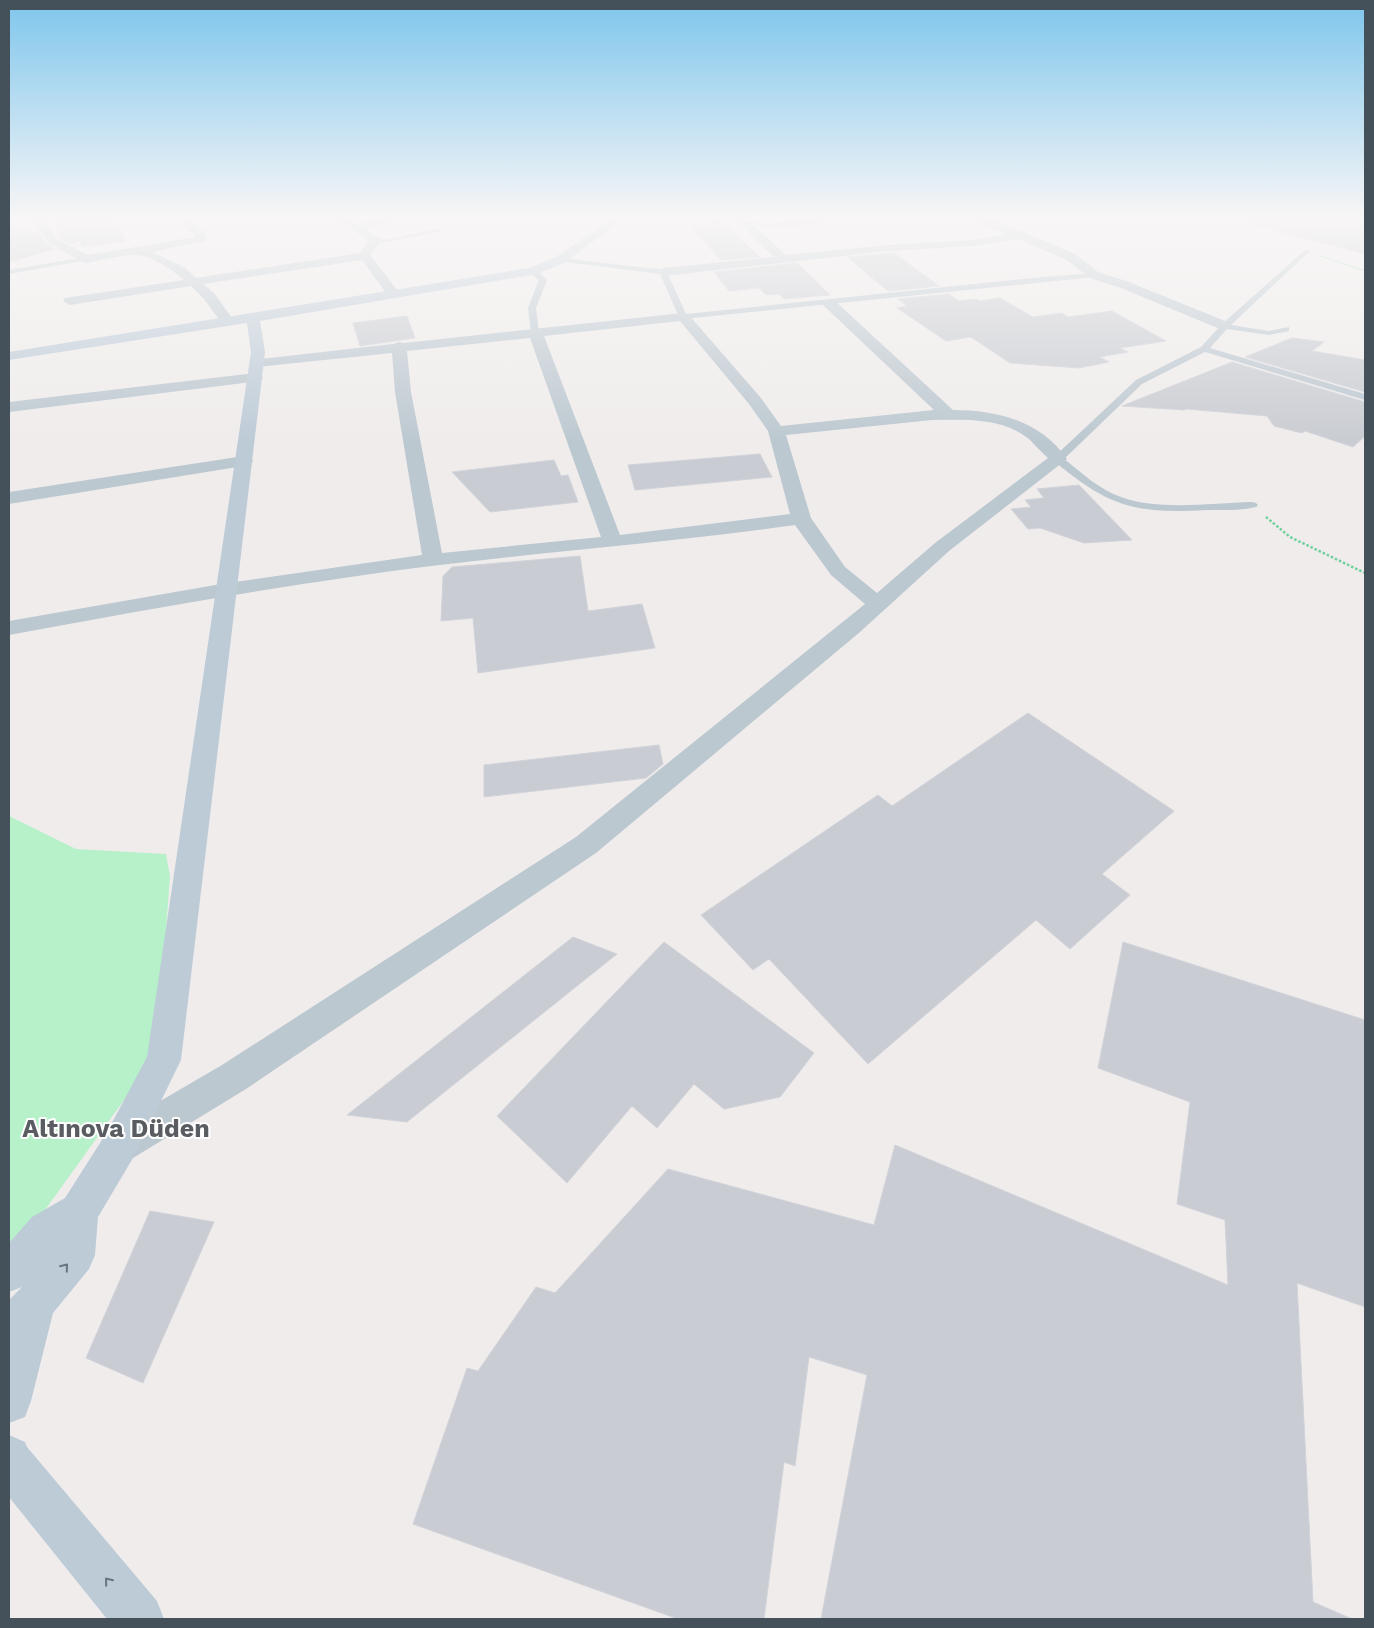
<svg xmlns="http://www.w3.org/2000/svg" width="1374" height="1628" viewBox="0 0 1374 1628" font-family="'Work Sans',sans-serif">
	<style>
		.green { fill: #b6f1ca }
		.building { fill: #c9ccd2; stroke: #d0d3d9 }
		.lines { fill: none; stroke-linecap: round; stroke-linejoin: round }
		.path-far1 { stroke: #6cd19a; stroke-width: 1; stroke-dasharray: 2 1; stroke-linecap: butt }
		.path { stroke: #6cd19a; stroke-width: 2.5; stroke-dasharray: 2.5 2; stroke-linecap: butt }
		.lane { fill: #bcc8d0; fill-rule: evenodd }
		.street { fill: #bcc8d0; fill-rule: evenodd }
		.secondary { fill: #bdcbd7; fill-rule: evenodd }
		.oneway { stroke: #687680 }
		.labels { text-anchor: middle; stroke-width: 4; stroke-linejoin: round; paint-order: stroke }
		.near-district-label { font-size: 25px; font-weight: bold; fill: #595d62; stroke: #fff }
	</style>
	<rect width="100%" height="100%" fill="#f0ecec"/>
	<path class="green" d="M9 816 76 849 166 854 170 876 157 1054 30 1231 9 1246Z"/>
	<path class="building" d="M68 215H114L125 241 82 247 80 241 70 244 60 239 54 217Z
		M1243 215H1365V254L1242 222Z
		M722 221 760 257 721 260 688 224Z
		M9 226 41 235 47 244 55 249 9 262Z
		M894 253 939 286 888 291 847 257Z
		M797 263 830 295 784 299 779 294 766 295 759 288 729 291 714 272Z
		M949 294 959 301 976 299 980 301 1000 298 1033 317 1062 313 1068 317 1112 311 1166 341 1120 348 1128 352 1100 357 1109 362 1079 368 1010 363 971 337 946 341 897 308 907 306 898 299Z
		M407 316 415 338 360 346 353 323Z
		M1292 338 1324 342 1312 351 1365 360V392L1245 357Z
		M1232 362 1365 402V436L1353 447 1305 431 1302 433 1274 426 1267 416 1187 409 1184 410 1122 406Z
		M760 454 772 477 635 490 628 465Z
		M554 460 561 476 568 475 578 502 490 512 452 472Z
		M1079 485 1132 540 1084 543 1040 528 1028 529 1011 509 1031 507 1025 500 1044 498 1037 489Z
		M580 556 588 611 642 604 655 648 478 673 473 618 441 621 443 576 452 567Z
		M1028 713 1174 811 1102 874 1130 895 1070 949 1036 920 868 1064 769 959 753 970 701 915 878 795 892 806Z
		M659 745 663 764 646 778 484 797V765Z
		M573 937 617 954 407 1122 347 1115Z
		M664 942 814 1053 780 1097 724 1109 694 1084 657 1128 632 1106 567 1183 497 1116Z
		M1123 942 1365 1020V1307L1297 1283 1313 1602 1352 1619H821L867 1375 809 1357 795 1466 784 1462 764 1619H678L413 1524 467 1368 478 1371 536 1287 555 1293 668 1169 874 1225 895 1145 1228 1285 1225 1220 1177 1204 1190 1102 1098 1068Z
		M150 1211 214 1222 143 1383 86 1358Z"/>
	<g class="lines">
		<path class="path-far1" d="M1050 215 1053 220 1105 228
			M1321 256 1365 271"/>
		<path class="path" d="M1266 517 1290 537 1365 573"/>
		<path class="lane" d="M325 215H333L357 224C347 229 335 221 325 217Z
			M726 215H735L748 222 773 223 849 215C833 225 766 230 746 225 739 224 731 218 726 215Z
			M440 228 442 229V231L376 244 373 242Z
			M1305 250 1310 251 1231 325 1269 331 1289 327V331L1269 335 1227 329 1210 348 1365 394V400L1205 352 1142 384 1064 459C1082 473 1100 490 1121 497 1159 511 1212 503 1252 502L1256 503 1258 505 1256 507C1240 511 1222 510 1206 510 1135 514 1109 507 1054 461L1053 459 1054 457 1136 380 1201 347 1222 324Z
			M86 257 90 259 88 260 9 274V270Z
			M560 258 666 270 686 314 1043 277 1094 273 1098 275 1094 277 683 319 679 317 660 274 558 261V259Z
			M530 269H536L547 280 536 308 539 332 535 334 531 332 528 308 539 280 530 273Z"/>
		<path class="street" d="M29 215H39L57 239 88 255 195 237 175 215H186L204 233 207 239 205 241 152 252 185 268 196 278 360 253 369 241 352 229 350 227 352 225 376 220 386 215H399L383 225 366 229 382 240 372 252 371 256 400 294 399 297H389L362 260 203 284 214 293 235 322 228 326 223 325 204 299 191 286 70 305 63 301 65 298 184 280C173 270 151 255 136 255 120 255 102 260 86 263L82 262 49 243Z
			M965 215H979L1026 233 1075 254 1098 272 1129 282 1230 323 1232 326 1230 329H1220L1121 288 1090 278 1067 260 1018 239 973 246 888 251 663 276 657 272 663 268 774 257 743 227 742 225 743 223H751L786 255 888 245 973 240 1006 234 966 217Z
			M829 299 834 300 953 410C997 410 1041 421 1067 459L949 551 860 632 596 853 246 1089 133 1158 120 1163 107 1158 102 1145 107 1132 222 1065 576 837 865 604 831 575 795 525C674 542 552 551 431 566 289 584 149 609 9 635V621L221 584 422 555 395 392 392 353 257 367 252 366 250 363 252 360 393 344 399 342 404 343 683 313 688 314 761 398 781 426 934 410 824 306 822 303ZM680 321 749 404 768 431 790 514 620 535 544 336ZM530 338 601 537 442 553 411 392 407 351ZM932 420C965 420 1001 417 1029 439 1035 445 1041 452 1048 458L935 543 877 593 845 567 811 518 786 435Z
			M255 373 260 375 263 378 260 381 9 412V402Z
			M244 456 250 457 253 461 250 465 9 504V492Z"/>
		<path class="secondary" d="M617 215H629L564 263 537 274 260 321 265 352 181 1060 133 1158 98 1217 95 1255 89 1269 53 1313 31 1401 25 1417 9 1423V1300L22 1287 9 1292V1243L32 1217 65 1198 107 1132 147 1057 251 352 247 323 9 360V352L530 268 556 257Z
			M9 1435 25 1442 27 1447 157 1601 164 1619H107L9 1497Z"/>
	</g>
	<defs><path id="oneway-chevron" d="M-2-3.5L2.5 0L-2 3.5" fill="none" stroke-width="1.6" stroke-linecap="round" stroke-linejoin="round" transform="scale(1.25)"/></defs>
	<g class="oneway">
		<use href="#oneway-chevron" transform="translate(65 1267) rotate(-51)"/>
		<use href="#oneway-chevron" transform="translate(108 1581) rotate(-129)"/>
	</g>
	<linearGradient id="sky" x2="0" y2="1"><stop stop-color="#7ec6ec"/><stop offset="0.49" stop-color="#f8f6f6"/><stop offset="1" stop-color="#f8f6f6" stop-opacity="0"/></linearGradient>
	<rect width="1374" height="443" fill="url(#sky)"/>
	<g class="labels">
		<g class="near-district-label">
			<text x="116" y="1137">Altınova Düden</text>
		</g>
	</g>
	<rect width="1374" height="1628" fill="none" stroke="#44515b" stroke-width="20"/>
</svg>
